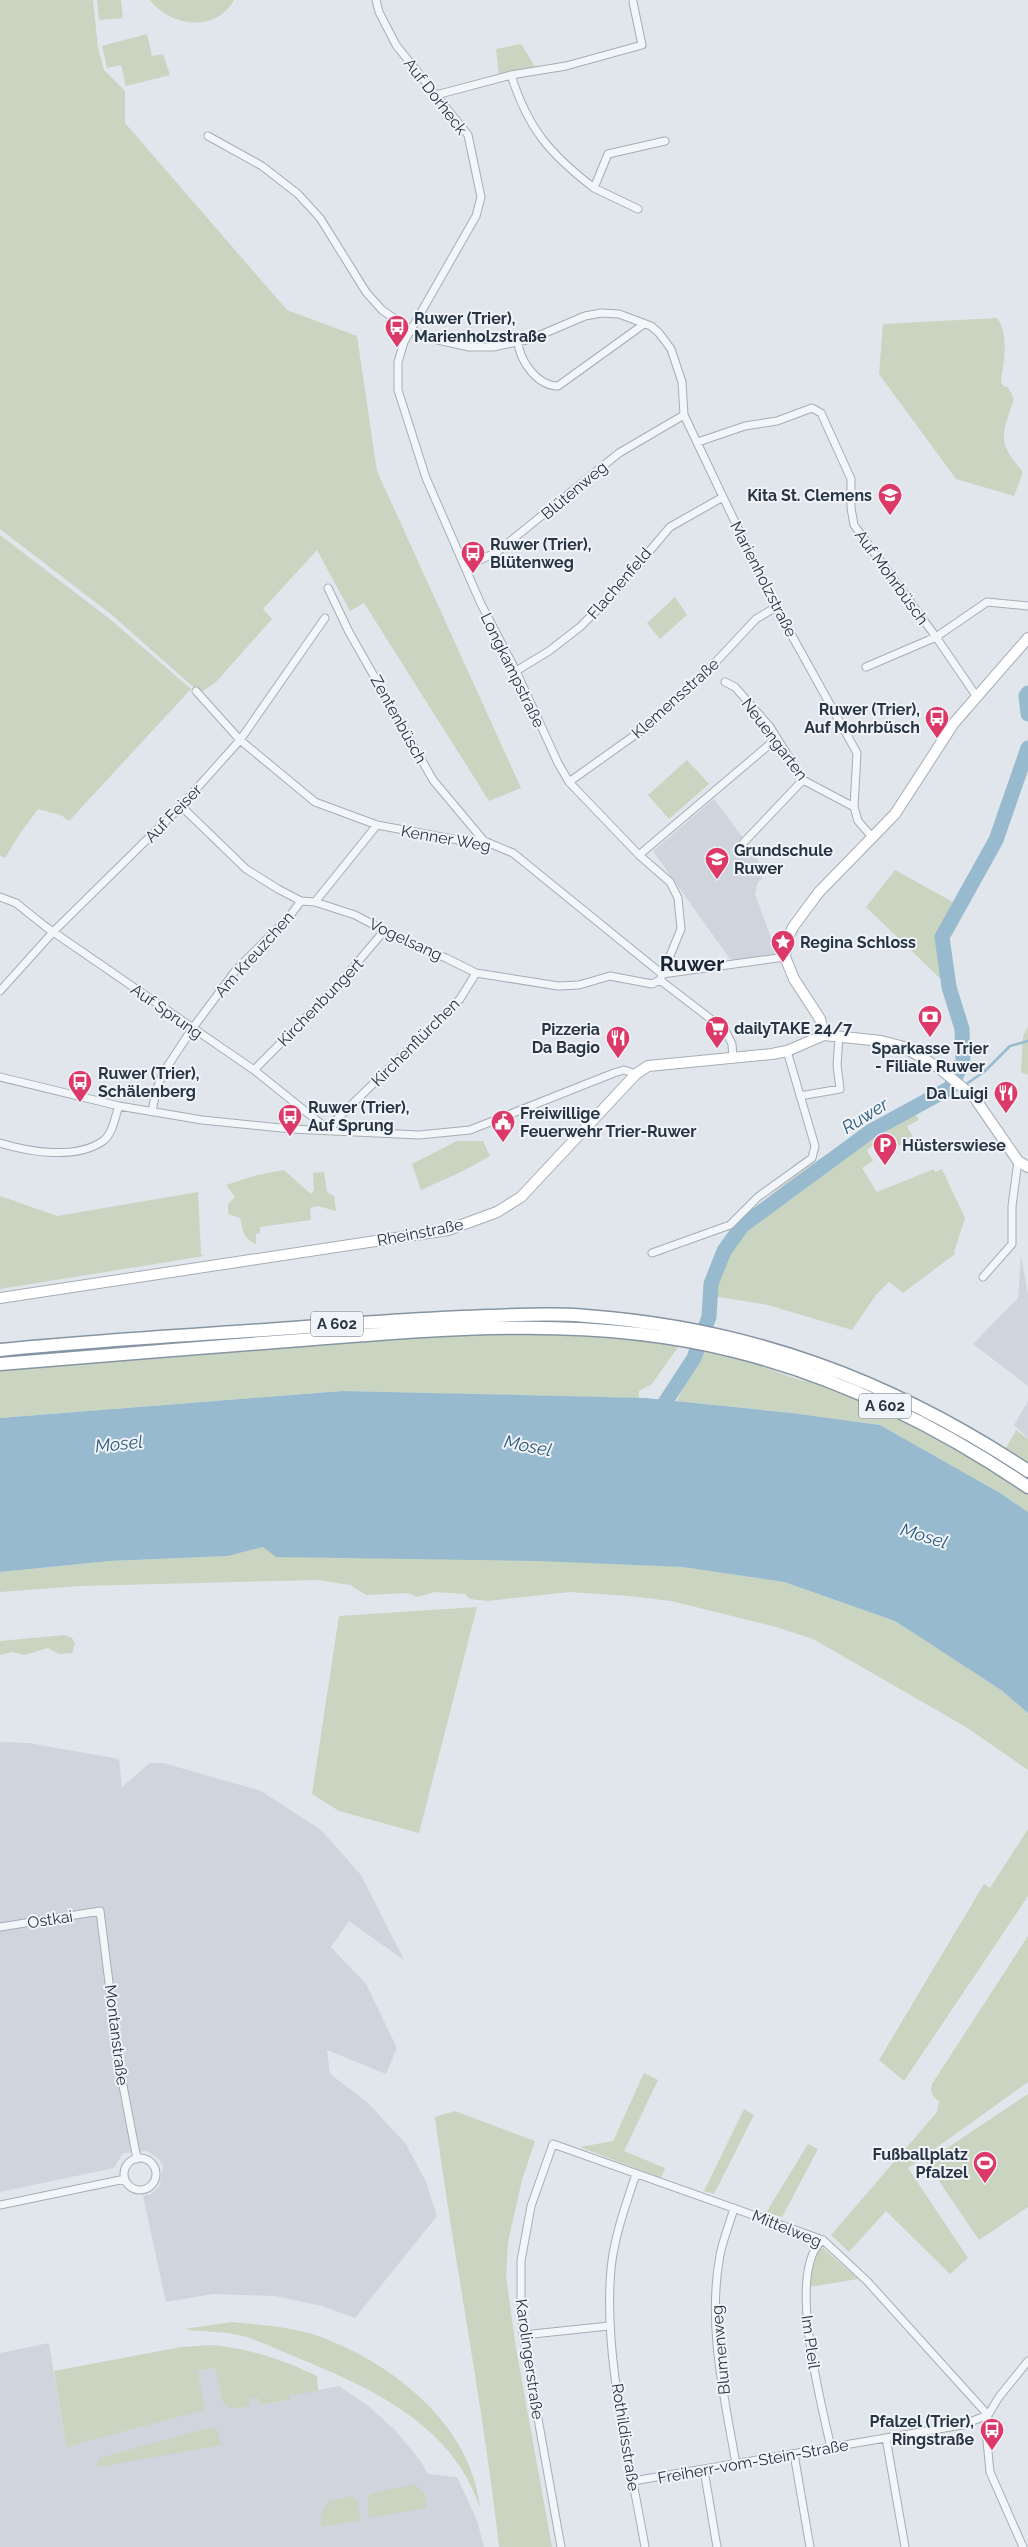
<svg xmlns="http://www.w3.org/2000/svg" width="1028" height="2547" viewBox="0 0 1028 2547" font-family="Raleway,sans-serif">
	<style>
		.built { fill: #ced5dd }
		.green { fill: #c9d5c0 }
		.water { fill: #98bace }
		.lines { fill: none; stroke-linecap: round; stroke-linejoin: round }
		.stream { stroke: #98bace; stroke-width: 2.5 }
		.river { stroke: #98bace; stroke-width: 15 }
		.street-casing { stroke: #a5adb6; stroke-width: 9 }
		.secondary-casing { stroke: #a5adb6; stroke-width: 12 }
		.highway-casing { stroke: #8695a3; stroke-width: 15 }
		.street { stroke: #f3f6f8; stroke-width: 7 }
		.secondary { stroke: #fff; stroke-width: 10 }
		.highway { stroke: #fff; stroke-width: 12 }
		.labels { text-anchor: middle; stroke-width: 4; stroke-linejoin: round; paint-order: stroke }
		.shield { fill: #f0f4f8; stroke: #636e7a; stroke-width: 1 }
		.shield-label { font-size: 15px; font-weight: bold; fill: #273544 }
		.street-label { font-size: 16px; fill: #273544; stroke: #f0f4f8 }
		.poi-label { font-size: 16px; font-weight: bold; fill: #273544; stroke: #f0f4f8; text-anchor: start }
		.water-label { font-size: 18px; font-style: italic; fill: #2d5b7c; stroke: #f0f4f8 }
		.district-label { font-size: 21px; font-weight: bold; fill: #192635; stroke: #f0f4f8 }
	</style>
	<rect width="100%" height="100%" fill="#e0e6eb"/>
	<path class="built" d="M714 799 752 850 760 864 762 879 758 882 755 894 778 957 740 961 730 959 653 851Z
		M1021 1255 1028 1295V1386L973 1344 1018 1298Z
		M1028 1401V1438L1014 1425Z
		M0 1742 29 1743 119 1759 122 1787 150 1763H163L261 1791 321 1830 361 1875 404 1960 349 1921 331 1947 366 1984 397 2048 386 2074 327 2050 330 2074 367 2102 406 2144 426 2182 437 2216 355 2318 322 2306 275 2296 213 2294 166 2302 143 2196 151 2194 159 2187 163 2166 158 2158 147 2151 123 2153 114 2168 0 2192Z
		M49 2343 66 2447 204 2410 198 2371 215 2368 222 2402 258 2398 259 2405 290 2400V2396L339 2386 367 2405 394 2429 419 2459 428 2474 457 2477 477 2520 484 2547H0V2353Z"/>
	<path class="green" d="M0 0H93L98 48 104 70 125 91V123L287 310 357 336 377 471 521 788 489 801 364 603 350 611 317 550 263 609 272 619 216 682 200 693 112 615 0 529Z
		M97 0H121L123 18 99 20Z
		M150 0H234C216 33 170 27 150 0Z
		M147 34 152 56 163 54 170 75 126 86 121 65 107 68 102 46Z
		M521 44 537 70 499 77 496 49Z
		M997 318C1010 335 1003 364 1001 383L1005 387H1008L1014 399C1002 435 996 441 1023 472L1014 496 956 479 879 374 883 324Z
		M0 535 111 620 191 689 69 821 61 815 38 809 19 835 5 858 0 856Z
		M675 597 687 615 660 639 647 623Z
		M687 760 709 784 669 819 648 795Z
		M895 870 960 906 942 937 949 987 866 907Z
		M1028 1027V1075L1021 1072 1023 1036Z
		M911 1104 919 1120 907 1126 913 1137 882 1156 874 1144 867 1150 873 1161 862 1168 877 1192 934 1169 935 1172 942 1169 965 1218 954 1252 955 1254 903 1293 889 1282 876 1295 852 1330 768 1305 707 1295C708 1287 708 1279 710 1272 727 1207 855 1136 911 1104Z
		M457 1141H483L490 1156 461 1172 421 1190 412 1164Z
		M284 1170 311 1194 314 1190 313 1173 324 1172 327 1192 334 1196 336 1211 318 1206 310 1208 311 1220 260 1227V1233L256 1234V1244C243 1239 243 1230 240 1218L228 1214V1204L235 1197 226 1185 257 1175Z
		M198 1192 201 1254 204 1256 0 1289V1196L57 1216Z
		M533 1333 640 1340 678 1347 652 1384 639 1391V1398L342 1391 0 1418V1369L388 1339Z
		M700 1351 733 1356 800 1380 819 1383 876 1407 990 1469 1028 1494V1512L1000 1493 880 1425 792 1413 677 1401Z
		M1016 1430 1028 1439V1462L1006 1448Z
		M263 1547 682 1567 784 1582 895 1621 1001 1690 1028 1713V1770L966 1727 813 1639 776 1627 671 1601 629 1596 570 1592 488 1601 470 1599 465 1594 435 1592 417 1597 408 1593 366 1595 350 1585 317 1580 80 1586 0 1592V1572L110 1561 228 1556Z
		M477 1607 419 1833 339 1811 312 1794 339 1616Z
		M65 1635 72 1638 75 1644 72 1653 59 1654 48 1648 24 1655 13 1652 0 1655V1641Z
		M1028 1829V1896L904 2081 879 2060 984 1884 990 1888Z
		M1028 1936V2082L908 2168 968 2258 950 2274 886 2211 849 2252 831 2235 937 2112 939 2101C932 2096 930 2092 932 2084Z
		M644 2073 658 2080 624 2151 665 2168 661 2178 580 2147 613 2141Z
		M1028 2094V2207L979 2240 926 2162Z
		M744 2109 754 2115 714 2194 704 2191Z
		M455 2111 535 2141 522 2180 508 2242 506 2276 516 2348 552 2547H499C483 2403 454 2261 435 2117Z
		M808 2144 818 2149 782 2217 766 2213Z
		M823 2248 858 2279 809 2287 813 2256 817 2249Z
		M232 2322C260 2325 288 2326 315 2335 390 2361 471 2423 480 2508 454 2426 372 2388 298 2358 278 2350 256 2338 234 2334 218 2331 201 2332 184 2329Z
		M211 2345C249 2348 283 2360 317 2376L318 2391 290 2396V2400L259 2405 258 2398 249 2399V2406L232 2409 222 2402 215 2368 198 2371 205 2410 66 2447 54 2371 181 2347Z
		M209 2428 218 2430 221 2445 99 2467 97 2464 99 2458Z
		M414 2484 424 2492 427 2508 369 2518 367 2502 370 2494Z
		M351 2496 357 2500 361 2520 321 2527V2515L328 2502Z"/>
	<path class="water" d="M342 1391 646 1398 792 1413 880 1425 1000 1493 1028 1512V1713L1001 1690 895 1621 784 1582 682 1567 538 1561 276 1557 263 1547 228 1556 110 1561 0 1572V1418Z"/>
	<g class="lines">
		<path class="stream" d="M965 1085 985 1071 1010 1046 1028 1041
			M950 1088H958"/>
		<path class="river" d="M1028 693 1026 696 1028 714
			M655 1418 694 1358 709 1317 711 1284 724 1251 742 1226 871 1131 950 1088 963 1062 962 1029 949 987 942 937 996 840 1028 748"/>
		<defs>
			<path id="street" d="M376 0 379 12 396 45 468 135 481 197 476 216 404 342 398 362V390L426 478 481 604 516 671 558 763 569 782 639 855 670 882 678 898 681 929 660 980 725 1030 732 1044 733 1059
				M511 75C528 129 550 154 594 188L608 154 665 141
				M436 95 511 75 566 66 642 45 633 2
				M208 136 262 166 298 194 320 218 366 292 382 310 411 330 429 338 469 347H493L531 339 585 316 601 313 619 314 651 326 659 333 671 349 682 382 684 415 723 497 776 607 857 753 854 807 858 821 873 838
				M594 188 638 209
				M518 341C519 360 537 386 558 386L644 324
				M698 442 745 426 777 421 812 408 821 413 851 479V508L854 525 936 637 977 697
				M465 567 497 552 619 453 684 415
				M328 588 349 632 433 780 484 841
				M866 667 936 637 987 602 1028 606
				M516 671 549 651 580 627 614 593 670 527 723 497
				M725 682 735 687 770 727 803 780 854 807
				M196 691 240 740 315 802 377 825 458 840 484 841 513 853 662 974
				M569 782 649 725 711 667 756 619 776 607
				M181 806 246 869 278 889 301 901 315 902 355 915 410 944 446 958 476 973 558 986 579 985 610 976 652 984 660 980
				M744 842 803 780
				M639 855 776 739
				M0 897 16 903 46 927 254 1070 330 1131 337 1119 460 999 476 973
				M315 902 377 825
				M662 974 785 957
				M0 991 54 931 181 806 240 740 325 618
				M254 1070 340 983 384 931
				M0 1077 119 1106 202 1120 291 1129 419 1135 470 1130 614 1073 624 1070 636 1074
				M800 1096 840 1089 837 1065 839 1036
				M152 1111 156 1091 163 1073 192 1029 236 970 289 917 301 901
				M0 1143C29 1152 76 1160 103 1141 113 1134 115 1116 119 1106
				M652 1253 730 1225 758 1197 812 1158 815 1146 787 1051
				M983 1277 1012 1244V1206L1018 1161
				M0 1927 100 1911 120 2070 137 2159
				M124 2174a16 16 0 1 1 32 0a16 16 0 1 1-32 0Z
				M636 2174C626 2204 614 2237 611 2269 603 2356 630 2460 645 2547
				M0 2205 125 2179
				M734 2208C730 2223 723 2239 720 2255 707 2325 724 2395 736 2464
				M823 2240C785 2269 822 2406 831 2448
				M523 2335 609 2326
				M886 2438 905 2547
				M794 2454 810 2547
				M704 2470 717 2547
				M633 2481 962 2425 988 2415
				M561 2547 523 2335 521 2298V2261L531 2206 553 2144 823 2240 867 2281 988 2415
				M1023 2547 990 2472 987 2441 988 2415 999 2397 1028 2361"/>
			<path id="secondary" d="M824 1035 820 1019 794 979 785 957 786 942 793 927 819 892 895 814 954 723 1028 638
				M0 1298 448 1230 497 1212 521 1197 636 1074 648 1066 772 1054 787 1051 824 1035 881 1041 904 1047 939 1068 974 1097 1018 1161 1028 1167"/>
			<path id="highway" d="M0 1350C97 1340 195 1335 293 1328 358 1323 424 1318 490 1316 521 1315 554 1313 586 1316 750 1328 891 1380 1028 1471
				M0 1364C105 1355 209 1347 314 1339 453 1328 597 1316 734 1351 839 1377 938 1426 1028 1487"/>
		</defs>
		<use href="#street" class="street-casing"/>
		<use href="#secondary" class="secondary-casing"/>
		<use href="#highway" class="highway-casing"/>
		<use href="#street" class="street"/>
		<use href="#secondary" class="secondary"/>
		<use href="#highway" class="highway"/>
	</g>
	<defs>
		<symbol id="bus-pin" viewBox="-11 -11 22 30"><path d="M0 17L-7.5 6A9.5 9.5 0 1 1 7.5 6Z" fill="#dc3968" stroke="#f0f4f8"/><path d="M-5-6H5V4H4V6H2V4H-2V6H-4V4H-5ZM-3.5-4V0h7V-4ZM-3.5 1.2v1.5H-2V1.2ZM2 1.2v1.5H3.5V1.2Z" fill="#fff"/></symbol>
		<symbol id="school-pin" viewBox="-11 -11 22 30"><path d="M0 17L-7.5 6A9.5 9.5 0 1 1 7.5 6Z" fill="#dc3968" stroke="#f0f4f8"/><path d="M0-5L7-2L0 1L-7-2ZM-4 1L0 2.5L4 1V4Q0 6-4 4Z" fill="#fff"/></symbol>
		<symbol id="sight-pin" viewBox="-11 -11 22 30"><path d="M0 17L-7.5 6A9.5 9.5 0 1 1 7.5 6Z" fill="#dc3968" stroke="#f0f4f8"/><path d="M0-6L1.8-2.2L6-1.7L2.9 1.2L3.7 5.4L0 3.3L-3.7 5.4L-2.9 1.2L-6-1.7L-1.8-2.2Z" fill="#fff"/></symbol>
		<symbol id="bank-pin" viewBox="-11 -11 22 30"><path d="M0 17L-7.5 6A9.5 9.5 0 1 1 7.5 6Z" fill="#dc3968" stroke="#f0f4f8"/><path d="M-6-4H6V4H-6ZM0-2.3a2.3 2.3 0 1 0 0 4.6a2.3 2.3 0 1 0 0-4.6Z" fill="#fff"/></symbol>
		<symbol id="supermarket-pin" viewBox="-11 -11 22 30"><path d="M0 17L-7.5 6A9.5 9.5 0 1 1 7.5 6Z" fill="#dc3968" stroke="#f0f4f8"/><path d="M-6-5.5h2.5l.6 2H6L4.5 2H-2.5L-4.4-4H-6ZM-1.5 3.2a1.3 1.3 0 1 0 .1 0ZM3 3.2a1.3 1.3 0 1 0 .1 0Z" fill="#fff"/></symbol>
		<symbol id="restaurant-pin" viewBox="-11 -11 22 30"><path d="M0 17L-7.5 6A9.5 9.5 0 1 1 7.5 6Z" fill="#dc3968" stroke="#f0f4f8"/><path d="M-5-6h1v4h1v-4h1v4h1v-4h1v5L-1.5 .5V6h-2V.5L-5-1ZM5-6V6H3V1.5H1.5Q1.5-4 5-6Z" fill="#fff"/></symbol>
		<symbol id="civic-pin" viewBox="-11 -11 22 30"><path d="M0 17L-7.5 6A9.5 9.5 0 1 1 7.5 6Z" fill="#dc3968" stroke="#f0f4f8"/><path d="M-.6-6.5H3V-4.5H.6V-3L4-1V1h2V6H-6V1h2V-1L-.6-3ZM-1.2 2.5V6h2.4V2.5Z" fill="#fff"/></symbol>
		<symbol id="parking-pin" viewBox="-11 -11 22 30"><path d="M0 17L-7.5 6A9.5 9.5 0 1 1 7.5 6Z" fill="#dc3968" stroke="#f0f4f8"/><path d="M-3.5-5.5H1a3.5 3.5 0 0 1 0 7H-1V5.5H-3.5ZM-1-3.4V-.6H.8a1.4 1.4 0 0 0 0-2.8Z" fill="#fff"/></symbol>
		<symbol id="stadium-pin" viewBox="-11 -11 22 30"><path d="M0 17L-7.5 6A9.5 9.5 0 1 1 7.5 6Z" fill="#dc3968" stroke="#f0f4f8"/><path d="M0-5a6.5 5 0 1 0 0 10a6.5 5 0 1 0 0-10ZM-3.5-1.8h7v3.6h-7Z" fill="#fff"/></symbol>
	</defs>
	<g fill-rule="evenodd">
		<use href="#bus-pin" x="383" y="313" width="28" height="38"/>
		<use href="#school-pin" x="876" y="481" width="28" height="38"/>
		<use href="#bus-pin" x="459" y="539" width="28" height="38"/>
		<use href="#bus-pin" x="923" y="704" width="28" height="38"/>
		<use href="#school-pin" x="703" y="845" width="28" height="38"/>
		<use href="#sight-pin" x="769" y="928" width="28" height="38"/>
		<use href="#bank-pin" x="916" y="1003" width="28" height="38"/>
		<use href="#supermarket-pin" x="703" y="1014" width="28" height="38"/>
		<use href="#restaurant-pin" x="604" y="1024" width="28" height="38"/>
		<use href="#bus-pin" x="66" y="1068" width="28" height="38"/>
		<use href="#restaurant-pin" x="992" y="1079" width="28" height="38"/>
		<use href="#bus-pin" x="276" y="1102" width="28" height="38"/>
		<use href="#civic-pin" x="489" y="1108" width="28" height="38"/>
		<use href="#parking-pin" x="871" y="1131" width="28" height="38"/>
		<use href="#stadium-pin" x="971" y="2149" width="28" height="38"/>
		<use href="#bus-pin" x="978" y="2416" width="28" height="38"/>
	</g>
	<g class="labels">
		<g class="shield">
			<rect x="311" y="1311.5" width="52" height="25" rx="4"/>
			<rect x="859" y="1393.5" width="52" height="25" rx="4"/>
		</g>
		<g class="shield-label">
			<text x="337" y="1329">A 602</text>
			<text x="885" y="1411">A 602</text>
		</g>
		<g class="street-label">
			<text transform="translate(436 96) rotate(52)" y="6">Auf Dorheck</text>
			<text transform="translate(574 490) rotate(-40)" y="6">Blütenweg</text>
			<text transform="translate(892 577) rotate(54)" y="6">Auf Mohrbüsch</text>
			<text transform="translate(764 579) rotate(63)" y="6">Marienholzstraße</text>
			<text transform="translate(619 583) rotate(-49)" y="6">Flachenfeld</text>
			<text transform="translate(513 670) rotate(64)" y="6">Longkampstraße</text>
			<text transform="translate(675 698) rotate(-42)" y="6">Klemensstraße</text>
			<text transform="translate(399 719) rotate(61)" y="6">Zentenbüsch</text>
			<text transform="translate(775 739) rotate(53)" y="6">Neuengarten</text>
			<text transform="translate(173 813) rotate(-46)" y="6">Auf Feiser</text>
			<text transform="translate(446 838) rotate(10)" y="6">Kenner Weg</text>
			<text transform="translate(406 939) rotate(25)" y="6">Vogelsang</text>
			<text transform="translate(254 954) rotate(-48)" y="6">Am Kreuzchen</text>
			<text transform="translate(320 1002) rotate(-46)" y="6">Kirchenbungert</text>
			<text transform="translate(167 1011) rotate(35)" y="6">Auf Sprung</text>
			<text transform="translate(415 1042) rotate(-45)" y="6">Kirchenflürchen</text>
			<text transform="translate(420 1232) rotate(-11)" y="6">Rheinstraße</text>
			<text transform="translate(50 1919) rotate(-9)" y="6">Ostkai</text>
			<text transform="translate(117 2035) rotate(83)" y="6">Montanstraße</text>
			<text transform="translate(787 2228) rotate(22)" y="6">Mittelweg</text>
			<text transform="translate(811 2342) rotate(82)" y="6">Im Pleil</text>
			<text transform="translate(720 2350) rotate(-95)" y="6">Blumenweg</text>
			<text transform="translate(530 2359) rotate(82)" y="6">Karolingerstraße</text>
			<text transform="translate(626 2437) rotate(81)" y="6">Rothildisstraße</text>
			<text transform="translate(753 2461) rotate(-10)" y="6">Freiherr-vom-Stein-Straße</text>
		</g>
		<g class="poi-label">
			<text x="414" y="324">Ruwer (Trier),<tspan x="414" dy="18">Marienholzstraße</tspan></text>
			<text x="872" y="501" text-anchor="end">Kita St. Clemens</text>
			<text x="490" y="550">Ruwer (Trier),<tspan x="490" dy="18">Blütenweg</tspan></text>
			<text x="920" y="715" text-anchor="end">Ruwer (Trier),<tspan x="920" dy="18">Auf Mohrbüsch</tspan></text>
			<text x="734" y="856">Grundschule<tspan x="734" dy="18">Ruwer</tspan></text>
			<text x="800" y="948">Regina Schloss</text>
			<text x="734" y="1034">dailyTAKE 24/7</text>
			<text x="600" y="1035" text-anchor="end">Pizzeria<tspan x="600" dy="18">Da Bagio</tspan></text>
			<text x="930" y="1054" text-anchor="middle">Sparkasse Trier<tspan x="930" dy="18">- Filiale Ruwer</tspan></text>
			<text x="98" y="1079">Ruwer (Trier),<tspan x="98" dy="18">Schälenberg</tspan></text>
			<text x="988" y="1099" text-anchor="end">Da Luigi</text>
			<text x="308" y="1113">Ruwer (Trier),<tspan x="308" dy="18">Auf Sprung</tspan></text>
			<text x="520" y="1119">Freiwillige<tspan x="520" dy="18">Feuerwehr Trier-Ruwer</tspan></text>
			<text x="902" y="1151">Hüsterswiese</text>
			<text x="968" y="2160" text-anchor="end">Fußballplatz<tspan x="968" dy="18">Pfalzel</tspan></text>
			<text x="974" y="2427" text-anchor="end">Pfalzel (Trier),<tspan x="974" dy="18">Ringstraße</tspan></text>
		</g>
		<g class="water-label">
			<text transform="translate(865 1116) rotate(-32)" y="6">Ruwer</text>
			<text transform="translate(119 1444) rotate(-6)" y="6">Mosel</text>
			<text transform="translate(528 1446) rotate(11)" y="6">Mosel</text>
			<text transform="translate(924 1536) rotate(17)" y="6">Mosel</text>
		</g>
		<g class="district-label">
			<text x="692" y="971">Ruwer</text>
		</g>
	</g>
</svg>
